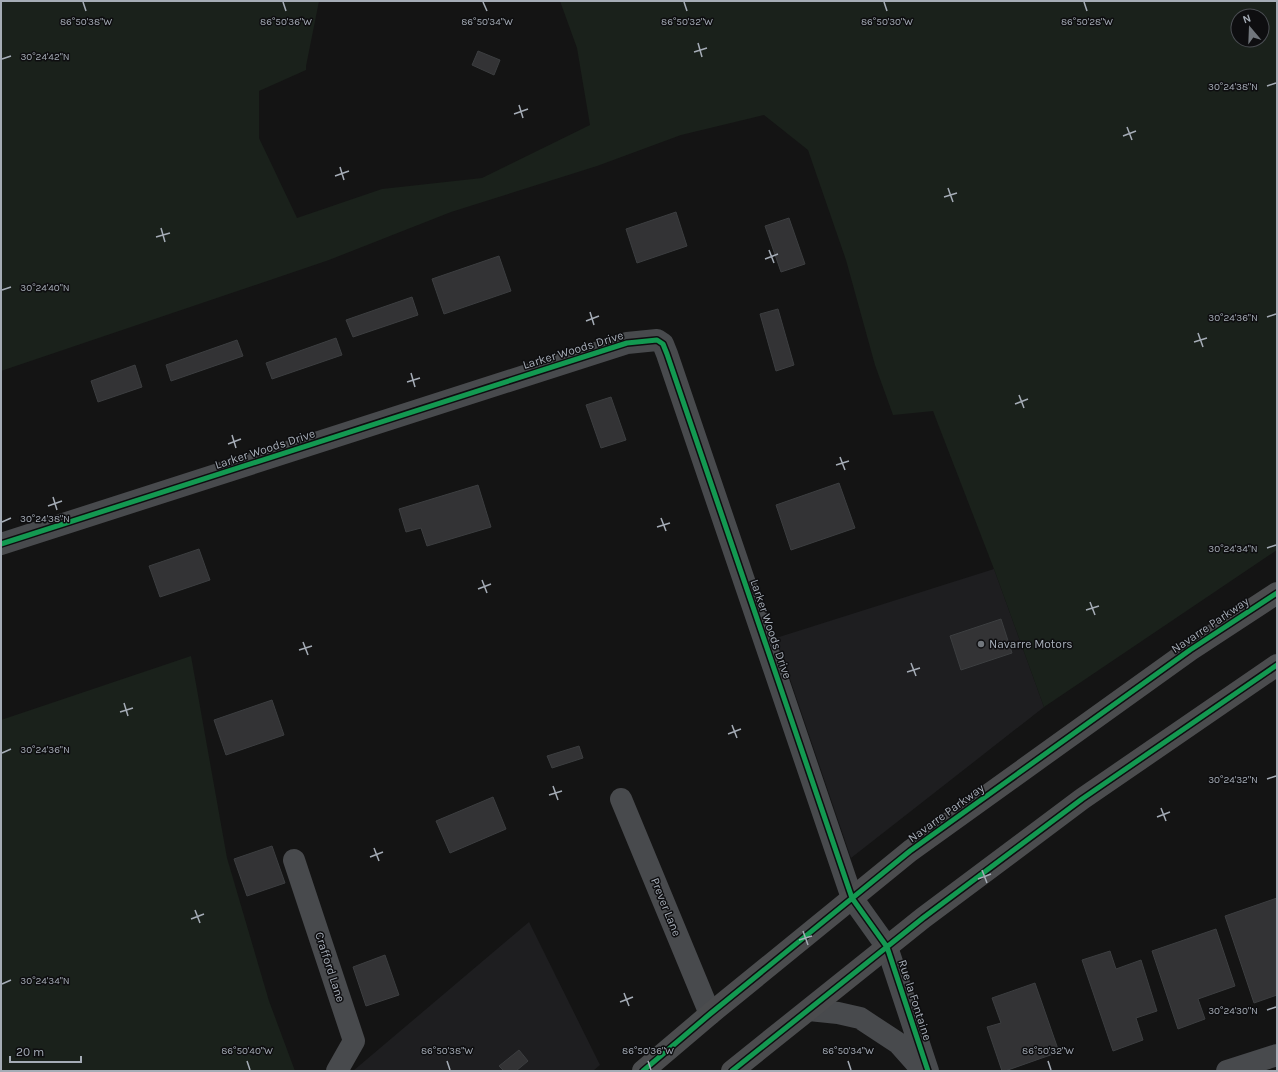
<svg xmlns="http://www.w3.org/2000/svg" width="1278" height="1072" viewBox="0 0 1278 1072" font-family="Karla,sans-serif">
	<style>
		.built { fill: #1e1e20 }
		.green { fill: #1a211b; fill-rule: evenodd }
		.building { fill: #333335; stroke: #3c3e40 }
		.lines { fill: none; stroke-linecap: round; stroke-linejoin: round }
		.minor { stroke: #484a4d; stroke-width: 22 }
		.highway { stroke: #4b4c4e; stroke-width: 22 }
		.cycleway-casing { stroke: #0e0e10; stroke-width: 8 }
		.cycleway { stroke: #139951; stroke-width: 5 }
		.ticks { fill: none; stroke: #a5acb6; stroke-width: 1.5 }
		.poi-dot { fill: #72777d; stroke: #0e0e10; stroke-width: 1.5 }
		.labels { text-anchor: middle; stroke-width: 3; stroke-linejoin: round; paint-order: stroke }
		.street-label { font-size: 12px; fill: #a5acb6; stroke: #0e0e10 }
		.poi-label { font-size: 12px; fill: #a5acb6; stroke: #0e0e10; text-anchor: start }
		.ticks-label { font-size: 10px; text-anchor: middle; fill: #a5acb6; stroke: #0e0e10; stroke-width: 3; stroke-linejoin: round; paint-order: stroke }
	</style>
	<rect width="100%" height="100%" fill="#141414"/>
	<path class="built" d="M994 569 1044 707 851 858 776 638Z
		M529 922 600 1065 593 1071H353Z"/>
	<path class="green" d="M1 1H319L306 66V70L259 91V138L297 218 382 189 482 178 590 125 577 48 560 1H1277V550L1044 707 994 569 933 411 893 415 875 365 846 260 808 150 764 115 681 135 597 166 451 212 329 260 1 371ZM1238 16H1262V40H1238Z
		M191 656 227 858 269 1001 295 1071H1V720Z"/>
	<path class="building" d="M478 51 500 60 494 75 472 65Z
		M676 212 687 246 637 263 626 229Z
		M789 218 805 264 781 272 765 226Z
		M499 256 511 291 444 314 432 279Z
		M412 297 418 315 353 337 346 320Z
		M778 309 794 365 776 371 760 314Z
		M336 338 342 355 272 379 266 363Z
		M237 340 243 356 171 381 166 365Z
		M135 365 142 387 98 402 91 381Z
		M611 397 626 440 601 448 586 405Z
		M839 483 855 528 791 550 776 505Z
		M478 485 491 527 427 546 421 528 406 532 399 509Z
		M199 549 210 580 160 597 149 566Z
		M1001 619 1012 653 961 670 950 636Z
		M272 700 284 735 226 755 214 720Z
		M579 746 583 758 552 768 547 756Z
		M493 797 506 829 450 853 436 821Z
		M272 846 285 883 247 896 234 859Z
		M1277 898V995L1254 1003 1225 916Z
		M1216 929 1235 986 1198 999 1205 1019 1178 1029 1152 951Z
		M1110 951 1116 969 1141 960 1157 1011 1136 1018 1143 1040 1113 1051 1082 960Z
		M385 955 399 995 366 1006 353 967Z
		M1035 983 1059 1052 1005 1071H1002L987 1027 1001 1023 992 998Z
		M519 1050 528 1061 516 1071H504L499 1066Z"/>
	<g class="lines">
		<path class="minor" d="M1 544 627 343 657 340 663 344 667 354 852 898 887 947 928 1071
			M621 799 710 1014
			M294 860 354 1041 337 1071
			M809 1010 838 1013 860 1018 898 1043 923 1071
			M1227 1071 1277 1055"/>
		<path class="highway" d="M643 1071 710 1014 910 851 1190 650 1277 593
			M732 1071 923 918 1082 799 1277 665"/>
		<defs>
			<path id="cycleway" d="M1 544 627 343 657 340 663 344 667 354 852 898 887 947 928 1071
				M643 1071 710 1014 910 851 1190 650 1277 593
				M732 1071 923 918 1082 799 1277 665"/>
		</defs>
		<use href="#cycleway" class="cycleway-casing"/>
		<use href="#cycleway" class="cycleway"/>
	</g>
	<path class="ticks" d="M83 2 86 11M283 2 286 11M483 2 487 11M684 2 687 11M884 2 887 11M1084 2 1087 11M698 43 702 57M694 52 707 48M2 59 11 56M1267 86 1276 83M519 105 523 118M514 114 528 109M1127 127 1132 140M1123 136 1136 131M340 167 344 180M335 176 349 171M948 188 953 202M944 197 957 193M161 228 165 242M156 237 170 233M769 250 774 263M765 259 778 254M2 290 11 287M590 312 594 325M1267 317 1276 314M586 321 599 316M1198 333 1203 347M1194 342 1207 338M411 373 415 387M407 382 420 378M1019 395 1024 408M1015 404 1028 399M232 435 236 448M228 444 241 439M840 457 845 470M836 465 849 461M53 497 57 510M48 506 62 501M661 518 666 531M2 522 11 518M657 527 670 523M1267 548 1276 545M482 580 487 593M478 589 491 584M1090 602 1095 615M1086 610 1099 606M303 642 308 655M299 650 312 646M911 663 916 676M907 672 920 668M124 703 128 716M120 712 133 708M732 725 737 738M728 734 741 729M2 753 11 749M1267 779 1276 776M553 786 558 800M549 795 562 791M1161 808 1166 821M1157 817 1170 812M374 848 379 861M370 857 383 852M982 870 987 883M978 879 991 874M195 910 200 923M191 919 204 914M803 931 808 945M799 940 812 936M2 984 11 980M624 993 629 1006M620 1002 633 997M1267 1010 1276 1007M247 1061 250 1070M447 1061 450 1070M648 1061 651 1070M848 1061 851 1070M1048 1061 1051 1070"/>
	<circle class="poi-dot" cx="981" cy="644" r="4"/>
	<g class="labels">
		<g class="street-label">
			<text transform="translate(573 350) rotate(-17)" y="4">Larker Woods Drive</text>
			<text transform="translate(265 449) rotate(-18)" y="4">Larker Woods Drive</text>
			<text transform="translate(1210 625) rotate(-34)" y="4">Navarre Parkway</text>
			<text transform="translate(771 629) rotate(71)" y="4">Larker Woods Drive</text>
			<text transform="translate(946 813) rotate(-36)" y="4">Navarre Parkway</text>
			<text transform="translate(666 907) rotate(68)" y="4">Prever Lane</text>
			<text transform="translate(330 967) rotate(72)" y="4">Crafford Lane</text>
			<text transform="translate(915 1000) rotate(72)" y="4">Rue la Fontaine</text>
		</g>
		<g class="poi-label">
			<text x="989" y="648">Navarre Motors</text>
		</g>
	</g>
	<g class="ticks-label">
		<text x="86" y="25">86°50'38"W</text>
		<text x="286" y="25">86°50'36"W</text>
		<text x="487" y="25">86°50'34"W</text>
		<text x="687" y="25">86°50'32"W</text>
		<text x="887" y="25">86°50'30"W</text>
		<text x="1087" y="25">86°50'28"W</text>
		<text x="45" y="60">30°24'42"N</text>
		<text x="1233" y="90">30°24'38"N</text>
		<text x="45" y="291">30°24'40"N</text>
		<text x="1233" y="321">30°24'36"N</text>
		<text x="45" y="522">30°24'38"N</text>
		<text x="1233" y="552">30°24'34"N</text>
		<text x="45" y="753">30°24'36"N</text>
		<text x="1233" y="783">30°24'32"N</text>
		<text x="45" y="984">30°24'34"N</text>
		<text x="1233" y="1014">30°24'30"N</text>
		<text x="247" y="1054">86°50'40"W</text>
		<text x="447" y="1054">86°50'38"W</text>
		<text x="648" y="1054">86°50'36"W</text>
		<text x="848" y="1054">86°50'34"W</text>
		<text x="1048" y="1054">86°50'32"W</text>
	</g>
	<rect width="1278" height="1072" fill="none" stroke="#a5acb6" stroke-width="4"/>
	<g transform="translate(1250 28) rotate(341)"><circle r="19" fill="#0e0e10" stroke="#4a4d52"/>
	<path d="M0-3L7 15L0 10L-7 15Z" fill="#72777d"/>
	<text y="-6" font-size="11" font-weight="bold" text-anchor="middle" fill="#a5acb6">N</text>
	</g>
	<path d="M10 1056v6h71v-6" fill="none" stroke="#a5acb6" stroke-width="2"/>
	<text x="16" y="1056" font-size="12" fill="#a5acb6" stroke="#0e0e10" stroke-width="3" paint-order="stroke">20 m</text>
</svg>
